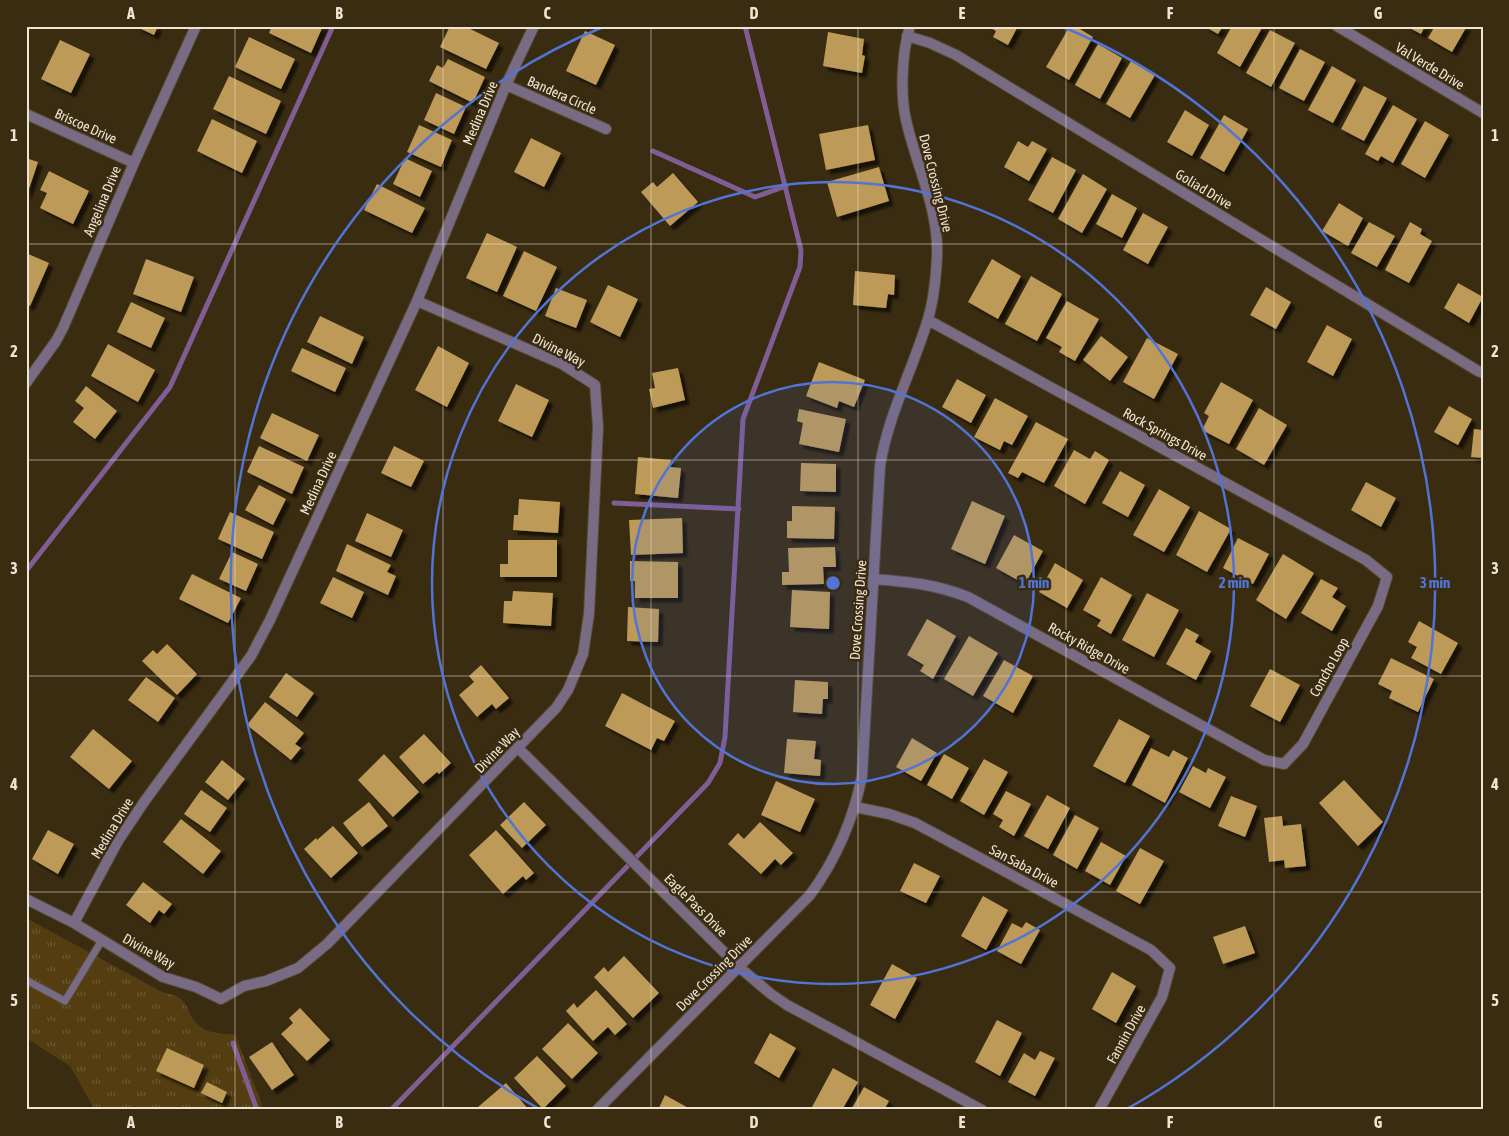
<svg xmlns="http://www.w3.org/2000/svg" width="1509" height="1136" viewBox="0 0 1509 1136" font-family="'Asap Condensed',sans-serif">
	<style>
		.park { fill: url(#park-tufts) }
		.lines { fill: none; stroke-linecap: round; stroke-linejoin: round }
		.stream { stroke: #815d95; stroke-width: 5 }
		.building { fill: #be9a58; filter: url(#shadow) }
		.service-casing { stroke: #574a30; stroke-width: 9 }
		.minor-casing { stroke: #574a30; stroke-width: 12 }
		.service { stroke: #7a6b84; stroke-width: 7 }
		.minor { stroke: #7a6b84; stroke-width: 10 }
		.grid { fill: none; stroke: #eee5d5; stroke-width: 1; stroke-opacity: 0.55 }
		.ring { fill: none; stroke: #5174d7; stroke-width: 2.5 }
		.labels { text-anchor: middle; stroke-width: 5; stroke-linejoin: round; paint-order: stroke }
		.street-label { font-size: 14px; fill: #eee5d5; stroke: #3a2c11 }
		.centre { fill: #5174d7; stroke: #3a2c11; stroke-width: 2.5 }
		.ring-label { font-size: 15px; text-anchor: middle; font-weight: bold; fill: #5174d7; stroke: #3a2c11; stroke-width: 5; stroke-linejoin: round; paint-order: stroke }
		.neatline { fill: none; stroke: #eee5d5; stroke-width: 2 }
		.grid-label { font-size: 16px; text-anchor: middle; font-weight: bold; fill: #eee5d5 }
	</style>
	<defs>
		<pattern id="park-tufts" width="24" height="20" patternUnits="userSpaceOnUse" patternTransform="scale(1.25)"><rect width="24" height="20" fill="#533d11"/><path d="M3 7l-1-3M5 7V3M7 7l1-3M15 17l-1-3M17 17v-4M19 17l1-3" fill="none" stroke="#6c5933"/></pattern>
		<filter id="shadow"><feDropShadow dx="4.5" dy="4.5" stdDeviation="1" flood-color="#0009"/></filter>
	</defs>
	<rect width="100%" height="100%" fill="#3a2c11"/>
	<path class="park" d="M26 918 162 992C168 994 176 995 181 999 186 1003 188 1010 191 1016 200 1032 217 1035 235 1034L264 1110H95L70 1066 26 1038Z"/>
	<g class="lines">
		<path class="stream" d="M653 151 755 197 786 186
			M614 503 739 509
			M26 571 170 387 333 26
			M233 1043 257 1110
			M391 1110 708 783 720 763 725 737 743 419 800 267 801 250 745 26"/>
	</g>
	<path class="building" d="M135 26H158L154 35Z
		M272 26H323L311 53 269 33Z
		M450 26H464L499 43 486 69 440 47Z
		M987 26H1018L1008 45 993 37 996 31Z
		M1070 26H1075L1093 37 1069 80 1046 67Z
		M1204 26H1223L1218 34Z
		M1232 26H1263L1240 67 1217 53Z
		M1406 26H1425L1421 34Z
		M1435 26H1467L1452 52 1428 38Z
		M1270 30 1295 43 1271 87 1246 73Z
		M585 31 615 45 596 85 566 71Z
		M828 32 864 39 862 55 865 56 862 73 823 66Z
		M249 37 295 59 281 89 235 67Z
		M60 40 90 54 71 93 41 79Z
		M1098 44 1122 58 1100 99 1075 85Z
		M1300 49 1325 62 1304 101 1279 88Z
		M448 59 485 77 473 103 429 81 437 65 443 68Z
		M1131 61 1155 75 1130 118 1106 104Z
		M1332 66 1356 80 1333 123 1308 110Z
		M229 76 281 101 266 134 213 109Z
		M1364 86 1387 98 1364 141 1341 129Z
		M436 93 466 107 454 134 424 120Z
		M1393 105 1417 119 1393 163 1381 156 1378 161 1365 154Z
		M1185 110 1209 125 1192 156 1167 142Z
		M1224 115 1248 129 1224 172 1200 158Z
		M212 119 257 141 242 173 197 151Z
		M1425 121 1449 135 1425 178 1401 164Z
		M419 125 452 140 441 167 407 152Z
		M868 125 875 160 826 170 819 134Z
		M531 138 561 153 544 187 514 172Z
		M1018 141 1028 147 1032 141 1047 149 1029 181 1004 167Z
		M1052 157 1076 170 1053 213 1028 200Z
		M26 158 38 162 27 195H26Z
		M405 158 432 171 420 197 393 184Z
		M879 167 889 201 837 217 827 182Z
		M49 171 89 191 73 224 40 208 47 193 40 190Z
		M673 173 698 202 670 226 641 192 653 182 657 187Z
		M1083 174 1107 189 1082 233 1058 219Z
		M377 184 425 208 412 233 364 210Z
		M1112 194 1137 208 1122 238 1096 224Z
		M1339 203 1363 218 1348 246 1322 231Z
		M1143 213 1168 227 1148 264 1123 250Z
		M1369 222 1395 236 1377 267 1351 253Z
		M1410 222 1422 229 1420 234 1432 241 1409 283 1385 270Z
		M487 233 517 247 497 292 466 278Z
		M524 251 557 267 536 311 503 296Z
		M26 253 49 263 30 306 26 305Z
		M146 259 194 277 181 312 133 294Z
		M992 259 1021 276 998 319 968 302Z
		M855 271 895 275 894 295 888 294 886 308 853 305Z
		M1031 276 1062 294 1037 341 1005 324Z
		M1458 283 1483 297 1469 323 1444 308Z
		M608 285 638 299 620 337 590 322Z
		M1266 287 1291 302 1276 329 1250 315Z
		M556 288 587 300 576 328 545 316Z
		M1067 301 1099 319 1075 361 1059 352 1062 347 1046 338Z
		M131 302 165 318 151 348 117 332Z
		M320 316 364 337 352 364 307 342Z
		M1327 325 1352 339 1333 376 1307 362Z
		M1101 336 1128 357 1110 381 1083 360Z
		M1147 338 1178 354 1154 399 1123 382Z
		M108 344 155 370 138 402 91 376Z
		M438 346 469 363 447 407 415 390Z
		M302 348 346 368 335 392 291 371Z
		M819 362 865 380 854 407 839 401 837 408 806 396Z
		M678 368 685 400 653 408 649 389 655 388 652 373Z
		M957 379 986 395 971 423 942 407Z
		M1221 382 1253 400 1229 444 1202 430 1209 416 1204 413Z
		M516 384 549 400 532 437 498 421Z
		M86 386 117 411 95 439 73 422 84 408 75 401Z
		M995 398 1028 416 1012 445 1004 441 1000 450 974 437Z
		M1449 406 1472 419 1458 445 1434 432Z
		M1259 408 1287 425 1264 465 1236 449Z
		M799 409 846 419 839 452 799 444 803 423 797 421Z
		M272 413 319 435 307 461 260 438Z
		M1036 422 1068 439 1044 483 1022 472 1018 478 1008 473Z
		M1474 429 1483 430V458L1471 457Z
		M259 446 304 467 292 494 247 472Z
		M394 446 424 461 411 487 381 473Z
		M1074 450 1090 459 1095 451 1109 460 1085 504 1054 486Z
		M638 457 671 460 670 467 681 468 678 498 635 494Z
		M801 463 836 464V492L800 491Z
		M1120 471 1145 485 1128 517 1102 503Z
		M1366 482 1396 498 1381 527 1351 510Z
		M259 485 286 499 273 525 245 510Z
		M1159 489 1190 507 1164 552 1133 535Z
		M519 499 560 502 558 533 513 530 514 515H518Z
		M972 501 1005 516 985 564 951 549Z
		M792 506 835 507 834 539 787 538V521H792Z
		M1199 511 1231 529 1207 572 1176 555Z
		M230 512 274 532 262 559 218 539Z
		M367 513 403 530 391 557 355 541Z
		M682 518 683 553 631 555 629 520Z
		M1014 535 1043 551 1025 584 996 568Z
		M1238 538 1269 554 1253 584 1223 568Z
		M508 540H557V577H500V564H508Z
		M347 544 391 565 387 572 396 576 388 595 336 571Z
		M835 547 836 567H823L824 584 782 585V572H789L788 548Z
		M232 552 258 564 246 591 219 579Z
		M1283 554 1314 573 1286 619 1256 600Z
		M630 561 678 562V598H635V581H630Z
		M1055 563 1083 580 1067 608 1039 592Z
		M192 574 241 598 228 623 179 599Z
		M333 577 364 592 352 618 320 603Z
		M1101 577 1132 595 1111 634 1097 626 1101 620 1083 610Z
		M1321 579 1338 588 1332 597 1346 606 1332 631 1301 613Z
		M792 590 830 592 829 629 790 627Z
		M513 591 553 593 551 626 503 623 504 601H512Z
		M1147 593 1179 610 1154 657 1122 640Z
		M628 607 659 609 658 642 627 641Z
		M927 619 956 636 933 679 920 671 924 665 907 655Z
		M1419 621 1458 643 1441 674 1411 658 1417 647 1408 642Z
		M1186 628 1199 635 1195 642 1211 651 1196 680 1166 664Z
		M969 636 998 653 973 696 944 679Z
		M167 644 197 674 177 695 142 661 153 650 157 654Z
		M1391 658 1434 679 1418 712 1389 698 1392 691 1378 684Z
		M1004 660 1033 676 1013 713 983 696Z
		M481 665 509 698 496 709 492 704 477 717 459 695 474 682 469 676Z
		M1270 669 1300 685 1280 722 1250 706Z
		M286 673 314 693 297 717 269 697Z
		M146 677 175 698 158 722 128 700Z
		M795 680 828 682V699H823L822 714 793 712Z
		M622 693 675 721 664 741 657 738 651 750 605 726Z
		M265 702 304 733 295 744 301 748 291 760 247 725Z
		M1119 719 1150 736 1125 783 1093 766Z
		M93 729 132 761 109 789 70 757Z
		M424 734 451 763 439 774 437 772 423 784 399 757Z
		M912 738 937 753 921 781 896 767Z
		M787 739 816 741 814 759 821 760 820 776 784 773Z
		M1151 748 1169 757 1173 750 1188 758 1165 803 1132 785Z
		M384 754 419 792 393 817 358 780Z
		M944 754 969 768 952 799 927 785Z
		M984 759 1008 772 984 815 960 801Z
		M222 760 245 779 228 800 205 782Z
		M1193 766 1206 773 1208 768 1226 777 1210 808 1179 792Z
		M1344 780 1383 822 1358 846 1319 803Z
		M776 781 815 799 800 832 761 815Z
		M201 790 227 808 210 832 184 814Z
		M1006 791 1031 804 1014 836 999 827 1003 820 993 814Z
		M1047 795 1070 808 1048 849 1024 836Z
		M1231 796 1257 806 1245 837 1218 826Z
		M369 802 388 826 362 847 343 823Z
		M524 802 546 825 522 848 500 825Z
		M1075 815 1099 828 1077 869 1053 855Z
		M1282 816 1283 826 1301 824 1306 866 1285 868 1284 860 1269 862 1264 818Z
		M181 819 221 851 203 874 163 842Z
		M760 822 793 853 781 865 775 859 761 874 728 844 738 833 744 839Z
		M333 826 358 853 331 878 304 849 316 838 317 840Z
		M48 830 74 844 58 874 32 859Z
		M496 830 534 873 526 880 523 876 503 894 469 855Z
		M1101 842 1126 856 1110 885 1085 871Z
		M1140 848 1164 861 1140 904 1116 891Z
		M914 863 940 876 926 903 900 891Z
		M143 882 172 904 164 914 159 910 150 923 126 905Z
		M983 896 1008 910 986 950 961 936Z
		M1026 922 1040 930 1021 964 997 951 1012 923 1022 928Z
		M1245 926 1255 953 1223 964 1213 937Z
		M624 956 659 993 633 1018 594 977 604 967 608 972Z
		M892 964 917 978 895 1019 870 1005Z
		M1112 972 1136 986 1116 1023 1092 1009Z
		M596 990 627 1024 615 1035 608 1027 593 1041 566 1011 574 1003 577 1008Z
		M300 1008 330 1040 307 1061 281 1034 293 1023 289 1018Z
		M997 1020 1022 1033 1000 1076 975 1062Z
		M568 1023 598 1053 572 1079 542 1049Z
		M770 1033 796 1048 779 1078 754 1063Z
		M272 1042 294 1075 272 1090 249 1057Z
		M167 1048 204 1065 194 1088 156 1071Z
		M1040 1051 1055 1058 1035 1096 1008 1082 1024 1053 1035 1060Z
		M537 1056 566 1086 543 1109 514 1078Z
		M833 1068 858 1082 842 1110H817L812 1107Z
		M207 1082 227 1092 222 1103 201 1093Z
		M506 1083 529 1110H480L478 1107Z
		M864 1087 889 1101 884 1110H851Z
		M665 1095 692 1110H658Z"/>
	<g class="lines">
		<defs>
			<path id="service" d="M26 980 65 1001 102 940"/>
			<path id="minor" d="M1337 26 1483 113
				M907 36 930 43 956 55 1478 371 1483 373
				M506 85 606 129
				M26 114 134 163
				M26 383 56 341 63 328 134 163 196 26
				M873 579C910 582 934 584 968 597L1264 760 1284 764 1303 744 1378 606 1387 577 1366 560 928 320
				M518 748 739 967 771 994 787 1005 982 1110
				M855 807 889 814 915 823 1151 950 1170 968 1162 997 1099 1110
				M26 899 74 923 163 977 196 987 221 999 244 986 266 981 298 968 327 944 556 708 568 690 583 654 589 614 598 427 595 385 562 364 417 301
				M74 923 118 841 144 802 251 656 270 620 417 301 506 85 534 26
				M597 1110 810 895C837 858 853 821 862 776L880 466C888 415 913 369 928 319 934 299 936 277 937 256 939 209 916 165 906 120 900 93 902 52 910 26"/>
		</defs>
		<use href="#service" class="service-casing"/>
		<use href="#minor" class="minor-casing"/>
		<use href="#service" class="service"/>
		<use href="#minor" class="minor"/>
	</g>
	<path class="grid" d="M235 26V1110M443 26V1110M651 26V1110M858 26V1110M1066 26V1110M1274 26V1110M26 244H1483M26 460H1483M26 676H1483M26 892H1483"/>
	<circle cx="833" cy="583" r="201" fill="#5174d7" fill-opacity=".12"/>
	<g class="ring">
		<circle cx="833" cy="583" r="201"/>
		<circle cx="833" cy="583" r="401"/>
		<path d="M541 1110A602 602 0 0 1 603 27M1063 27A602 602 0 0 1 1125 1110"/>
	</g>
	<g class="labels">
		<g class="street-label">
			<text transform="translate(1430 66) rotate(31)" y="5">Val Verde Drive</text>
			<text transform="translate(562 95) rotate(24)" y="5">Bandera Circle</text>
			<text transform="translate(480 113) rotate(-67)" y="5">Medina Drive</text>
			<text transform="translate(86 126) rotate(24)" y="5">Briscoe Drive</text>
			<text transform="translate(936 183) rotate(76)" y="5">Dove Crossing Drive</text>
			<text transform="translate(1204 189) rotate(31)" y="5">Goliad Drive</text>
			<text transform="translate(102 201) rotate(-67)" y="5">Angelina Drive</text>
			<text transform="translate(559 350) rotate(27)" y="5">Divine Way</text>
			<text transform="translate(1165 434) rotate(29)" y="5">Rock Springs Drive</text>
			<text transform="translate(318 483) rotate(-65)" y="5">Medina Drive</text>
			<text transform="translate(858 610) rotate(-86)" y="5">Dove Crossing Drive</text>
			<text transform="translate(1089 648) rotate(29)" y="5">Rocky Ridge Drive</text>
			<text transform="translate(1329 667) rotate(-61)" y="5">Concho Loop</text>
			<text transform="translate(497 750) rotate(-46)" y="5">Divine Way</text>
			<text transform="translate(112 828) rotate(-59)" y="5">Medina Drive</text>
			<text transform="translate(1024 866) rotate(28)" y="5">San Saba Drive</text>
			<text transform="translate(696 905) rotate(45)" y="5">Eagle Pass Drive</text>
			<text transform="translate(149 951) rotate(29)" y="5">Divine Way</text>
			<text transform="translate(714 973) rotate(-45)" y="5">Dove Crossing Drive</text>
			<text transform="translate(1126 1034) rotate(-61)" y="5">Fannin Drive</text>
		</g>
	</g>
	<circle cx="833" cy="583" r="8" class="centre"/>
	<g class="ring-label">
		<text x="1034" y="588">1 min</text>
		<text x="1234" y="588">2 min</text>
		<text x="1435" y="588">3 min</text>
	</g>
	<rect width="1509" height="1136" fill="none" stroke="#3a2c11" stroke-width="55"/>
	<rect x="28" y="28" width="1454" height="1080" class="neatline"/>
	<g class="grid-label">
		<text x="131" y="19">A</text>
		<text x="339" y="19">B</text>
		<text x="547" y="19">C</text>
		<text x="754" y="19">D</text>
		<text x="962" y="19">E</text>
		<text x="1170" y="19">F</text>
		<text x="1378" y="19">G</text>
		<text x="14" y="141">1</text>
		<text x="1495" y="141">1</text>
		<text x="14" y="357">2</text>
		<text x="1495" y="357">2</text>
		<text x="14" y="574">3</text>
		<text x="1495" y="574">3</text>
		<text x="14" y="790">4</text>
		<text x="1495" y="790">4</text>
		<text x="14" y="1006">5</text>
		<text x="1495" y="1006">5</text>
		<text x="131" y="1128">A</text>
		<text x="339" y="1128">B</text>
		<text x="547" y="1128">C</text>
		<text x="754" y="1128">D</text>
		<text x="962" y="1128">E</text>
		<text x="1170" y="1128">F</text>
		<text x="1378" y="1128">G</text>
	</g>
</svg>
